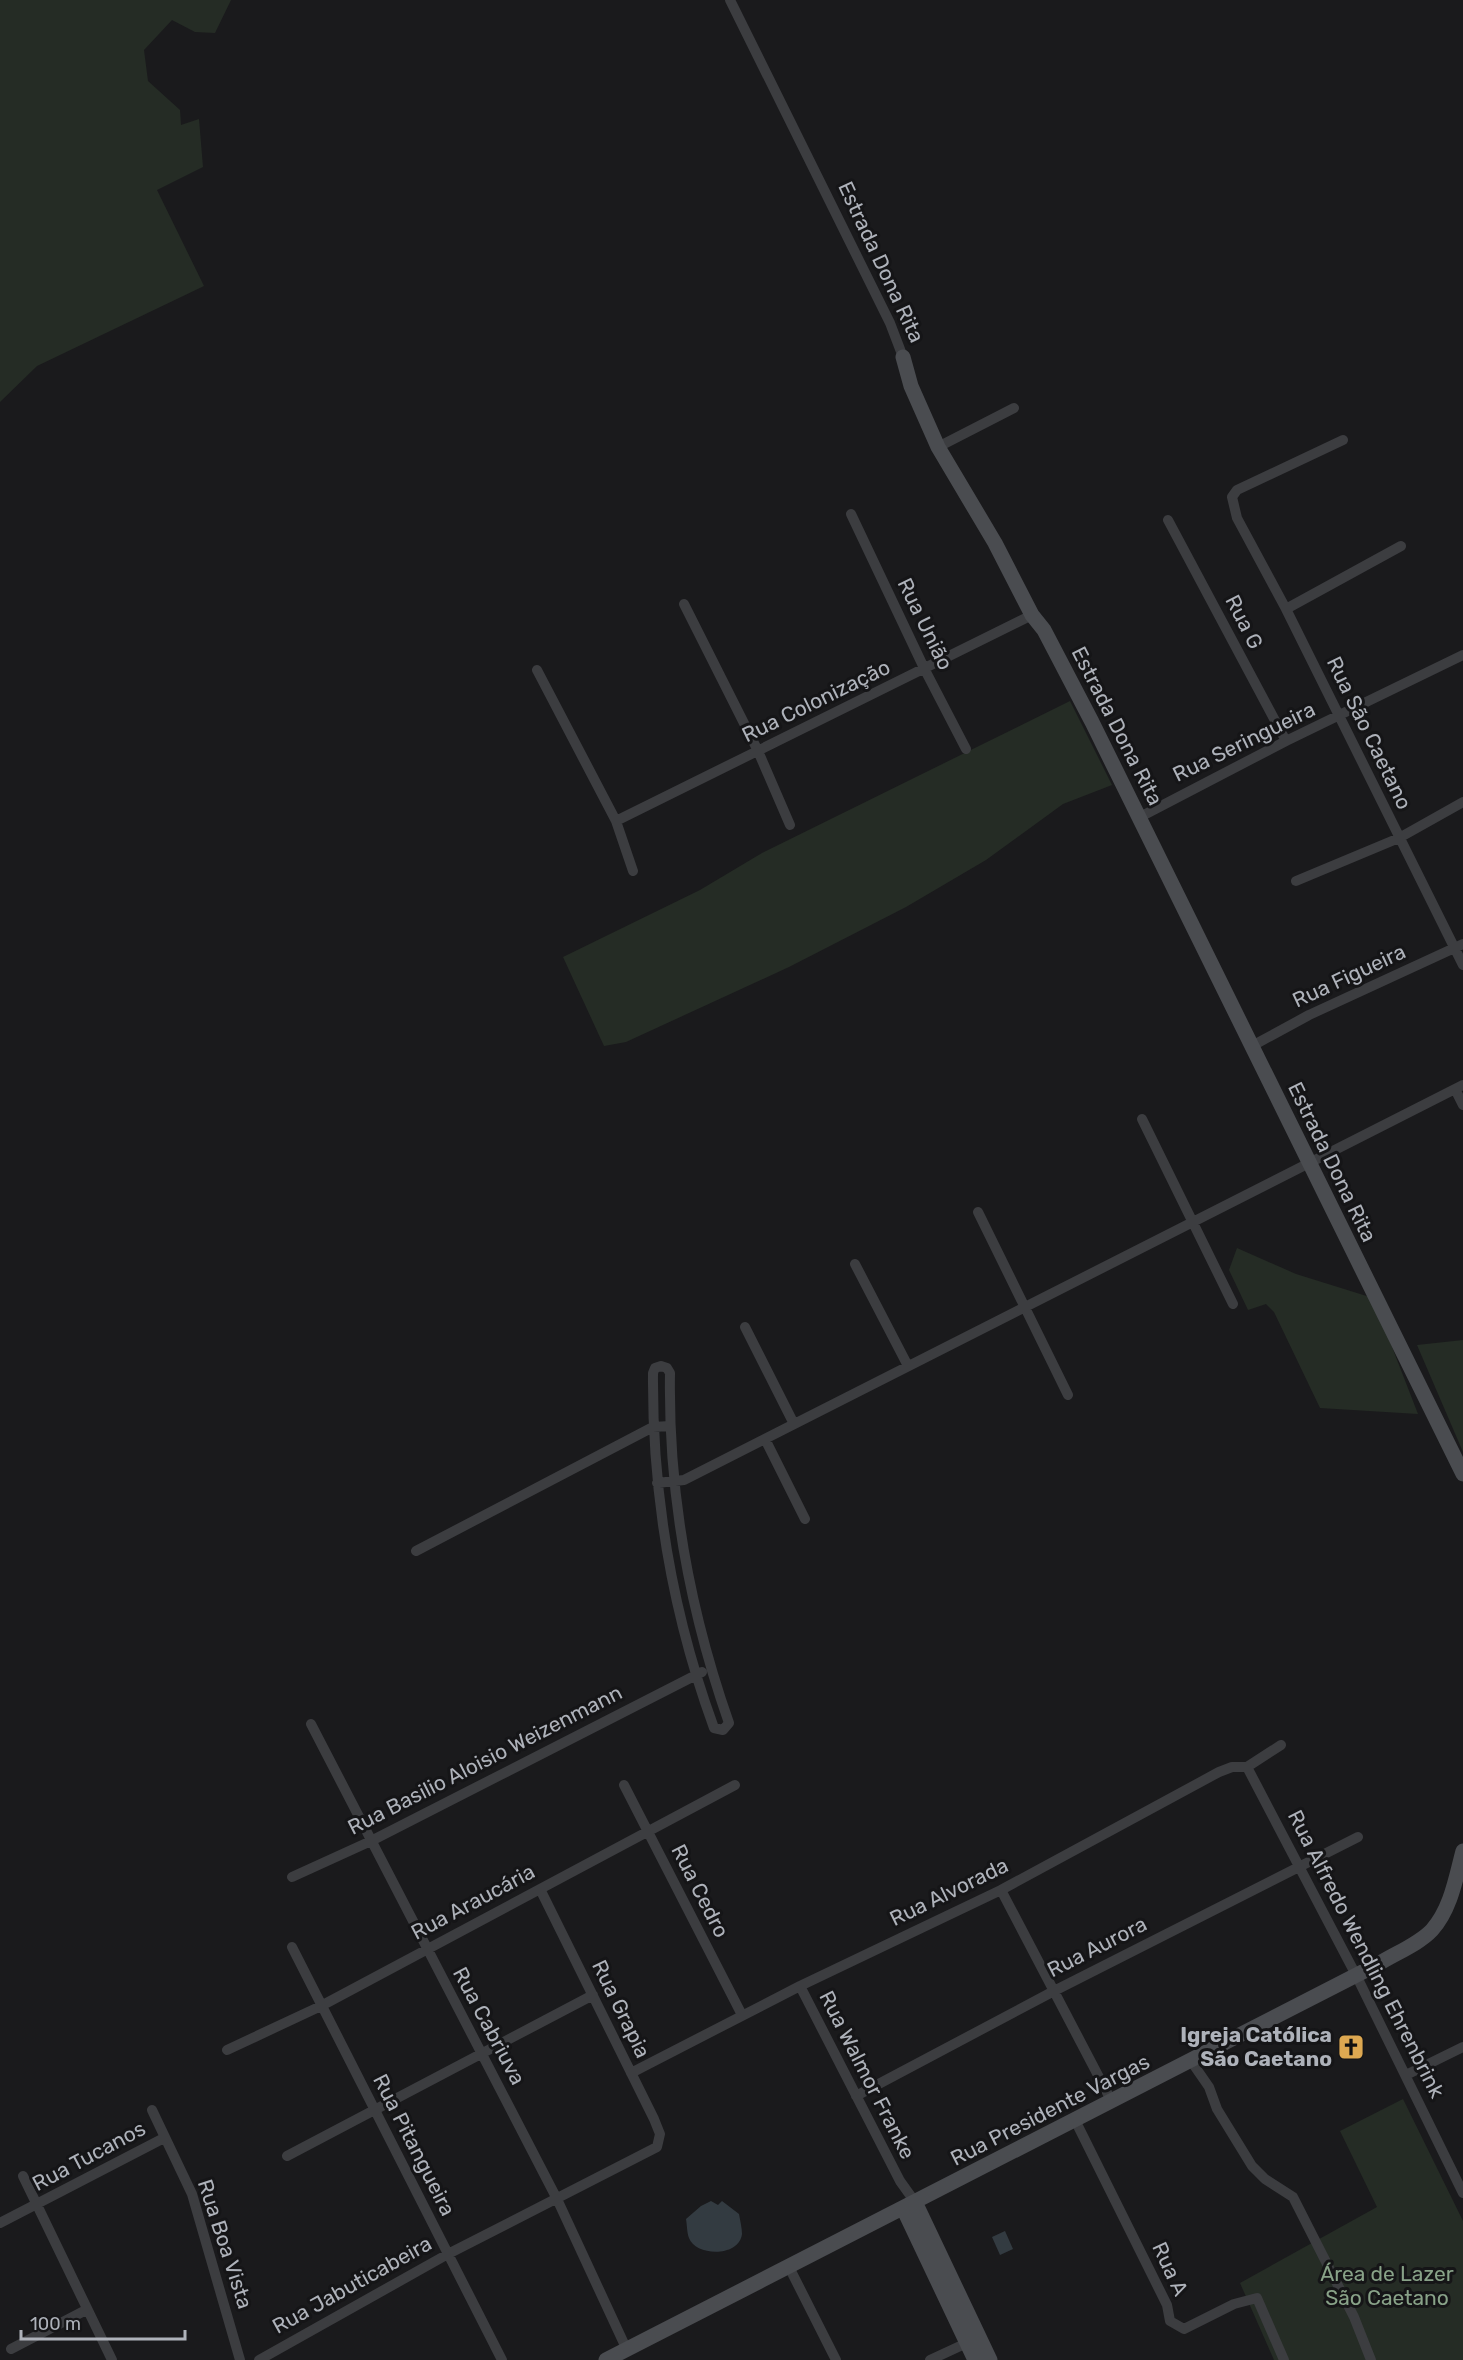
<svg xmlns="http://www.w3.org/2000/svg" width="1463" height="2360" viewBox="0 0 1463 2360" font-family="Rubik,sans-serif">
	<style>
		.green { fill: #252c25 }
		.water { fill: #333b41 }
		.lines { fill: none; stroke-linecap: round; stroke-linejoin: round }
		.street { stroke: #3c3d40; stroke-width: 10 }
		.secondary { stroke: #4a4c50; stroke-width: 15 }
		.labels { text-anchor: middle; stroke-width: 6; stroke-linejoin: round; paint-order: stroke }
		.street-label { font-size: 21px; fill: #aeb2ba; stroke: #151517 }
		.poi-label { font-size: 21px; font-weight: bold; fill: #aeb2ba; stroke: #151517; text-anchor: end }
		.park-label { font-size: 21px; fill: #88a288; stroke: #151517 }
	</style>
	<rect width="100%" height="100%" fill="#1a1a1c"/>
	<path class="green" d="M0 0H231L215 33 195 32 172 20 144 50 148 81 180 110 181 125 199 119 203 167 157 190 204 286 37 366 0 402Z
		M1070 701 1112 785 1063 804 986 860 906 907 789 967 626 1042 604 1046 563 957 700 890 762 853Z
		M1237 1248 1296 1274 1373 1298 1418 1414 1320 1408 1274 1312 1266 1304 1248 1310 1229 1270Z
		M1463 1340V1452L1417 1345Z
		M1403 2099 1463 2221V2360H1274L1240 2283 1377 2207 1340 2131Z"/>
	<path class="water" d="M711 2201 718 2205 722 2201 739 2214C740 2220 742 2228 742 2234 739 2258 695 2256 689 2238 687 2233 687 2225 686 2219L701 2206Z
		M1005 2231 1013 2249 1000 2255 992 2237Z"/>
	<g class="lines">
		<path class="street" d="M730 0 890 323 903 357
			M1343 440 1237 490 1232 497 1237 518 1286 609 1463 965
			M938 447 1014 408
			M851 514 925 670 966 749
			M1168 520 1286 741
			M684 604 758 751 790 825
			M1286 609 1401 546
			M537 670 616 821 633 871
			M1140 817 1286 741 1463 655
			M616 821 1032 615
			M1296 881 1399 838 1463 802
			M1252 1046 1309 1015 1463 944
			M1455 1089 1463 1105
			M1142 1119 1233 1304
			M978 1212 1068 1395
			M855 1264 908 1366
			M745 1327 794 1424
			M661 1366 667 1368 670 1373C668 1494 689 1609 729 1723L723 1730 714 1728C672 1613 652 1496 653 1373L655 1368Z
			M765 1439 805 1519
			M657 1483 684 1480 1463 1085
			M416 1551 653 1427 670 1426
			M311 1724 557 2199 627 2350
			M1247 1767 1357 1977 1463 2193
			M624 1785 742 2015
			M292 1877 371 1841 702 1672
			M1001 1890 1112 2102
			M292 1947 502 2360
			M800 1986 900 2181 915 2202
			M227 2050 321 2006 735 1785
			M1191 2061 1209 2087 1217 2109 1252 2166 1265 2179 1293 2197 1354 2317 1371 2360
			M631 2073 800 1986 1001 1890 1219 1772 1232 1767H1247L1281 1745
			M1406 2075 1463 2047
			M856 2096 1054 1991 1358 1837
			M152 2110 192 2194 240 2360
			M1075 2120 1167 2305 1170 2321 1184 2329 1234 2304 1257 2298 1284 2360
			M287 2156 593 1995
			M23 2176 112 2360
			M0 2223 164 2138
			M789 2267 836 2360
			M11 2349 86 2310
			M259 2360 448 2254 657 2147 660 2134 654 2119 540 1889
			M930 2360 971 2341"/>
		<path class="secondary" d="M903 357 911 386 938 447 995 543 1032 615 1044 630 1092 722 1463 1474
			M915 2202 990 2360
			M903 2208 975 2360
			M606 2360 1380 1963C1396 1953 1419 1944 1432 1930 1451 1909 1456 1877 1463 1851"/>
	</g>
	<defs>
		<symbol id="church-square" viewBox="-11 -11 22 22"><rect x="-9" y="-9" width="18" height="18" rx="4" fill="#dda851" stroke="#151517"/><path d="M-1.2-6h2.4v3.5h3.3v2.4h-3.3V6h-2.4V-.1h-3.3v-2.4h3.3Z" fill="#111"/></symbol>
	</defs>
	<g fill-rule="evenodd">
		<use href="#church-square" x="1336" y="2032" width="30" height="30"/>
	</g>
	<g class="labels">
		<g class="street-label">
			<text transform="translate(881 262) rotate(65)" y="7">Estrada Dona Rita</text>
			<text transform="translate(1244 622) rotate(63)" y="7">Rua G</text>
			<text transform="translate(925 624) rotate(64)" y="7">Rua União</text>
			<text transform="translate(816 701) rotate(-26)" y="7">Rua Colonização</text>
			<text transform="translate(1117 726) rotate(63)" y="7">Estrada Dona Rita</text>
			<text transform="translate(1369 733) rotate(64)" y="7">Rua São Caetano</text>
			<text transform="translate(1244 742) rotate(-26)" y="7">Rua Seringueira</text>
			<text transform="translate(1349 976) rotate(-25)" y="7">Rua Figueira</text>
			<text transform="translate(1332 1162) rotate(64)" y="7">Estrada Dona Rita</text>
			<text transform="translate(485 1760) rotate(-27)" y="7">Rua Basilio Aloisio Weizenmann</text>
			<text transform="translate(700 1891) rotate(63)" y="7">Rua Cedro</text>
			<text transform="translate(949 1892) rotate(-26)" y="7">Rua Alvorada</text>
			<text transform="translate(473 1902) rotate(-28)" y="7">Rua Araucária</text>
			<text transform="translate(1097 1947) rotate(-27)" y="7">Rua Aurora</text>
			<text transform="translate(1366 1954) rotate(63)" y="7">Rua Alfredo Wendling Ehrenbrink</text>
			<text transform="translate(621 2009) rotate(64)" y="7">Rua Grapia</text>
			<text transform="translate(489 2026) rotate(62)" y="7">Rua Cabriuva</text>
			<text transform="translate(867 2075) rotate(63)" y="7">Rua Walmor Franke</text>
			<text transform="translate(1050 2110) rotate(-27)" y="7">Rua Presidente Vargas</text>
			<text transform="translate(414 2145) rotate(63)" y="7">Rua Pitangueira</text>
			<text transform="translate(89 2156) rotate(-28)" y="7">Rua Tucanos</text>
			<text transform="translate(225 2244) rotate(72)" y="7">Rua Boa Vista</text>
			<text transform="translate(1170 2269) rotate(65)" y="7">Rua A</text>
			<text transform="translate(352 2285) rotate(-29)" y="7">Rua Jabuticabeira</text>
		</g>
		<g class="poi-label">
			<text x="1332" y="2042">Igreja Católica<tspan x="1332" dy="24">São Caetano</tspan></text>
		</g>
		<g class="park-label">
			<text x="1387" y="2281">Área de Lazer<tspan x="1387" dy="24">São Caetano</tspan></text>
		</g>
	</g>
	<path d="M21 2330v9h164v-9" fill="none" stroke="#aeb2ba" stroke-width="3"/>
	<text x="30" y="2330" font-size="18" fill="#aeb2ba" stroke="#151517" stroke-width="4.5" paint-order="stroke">100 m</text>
</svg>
